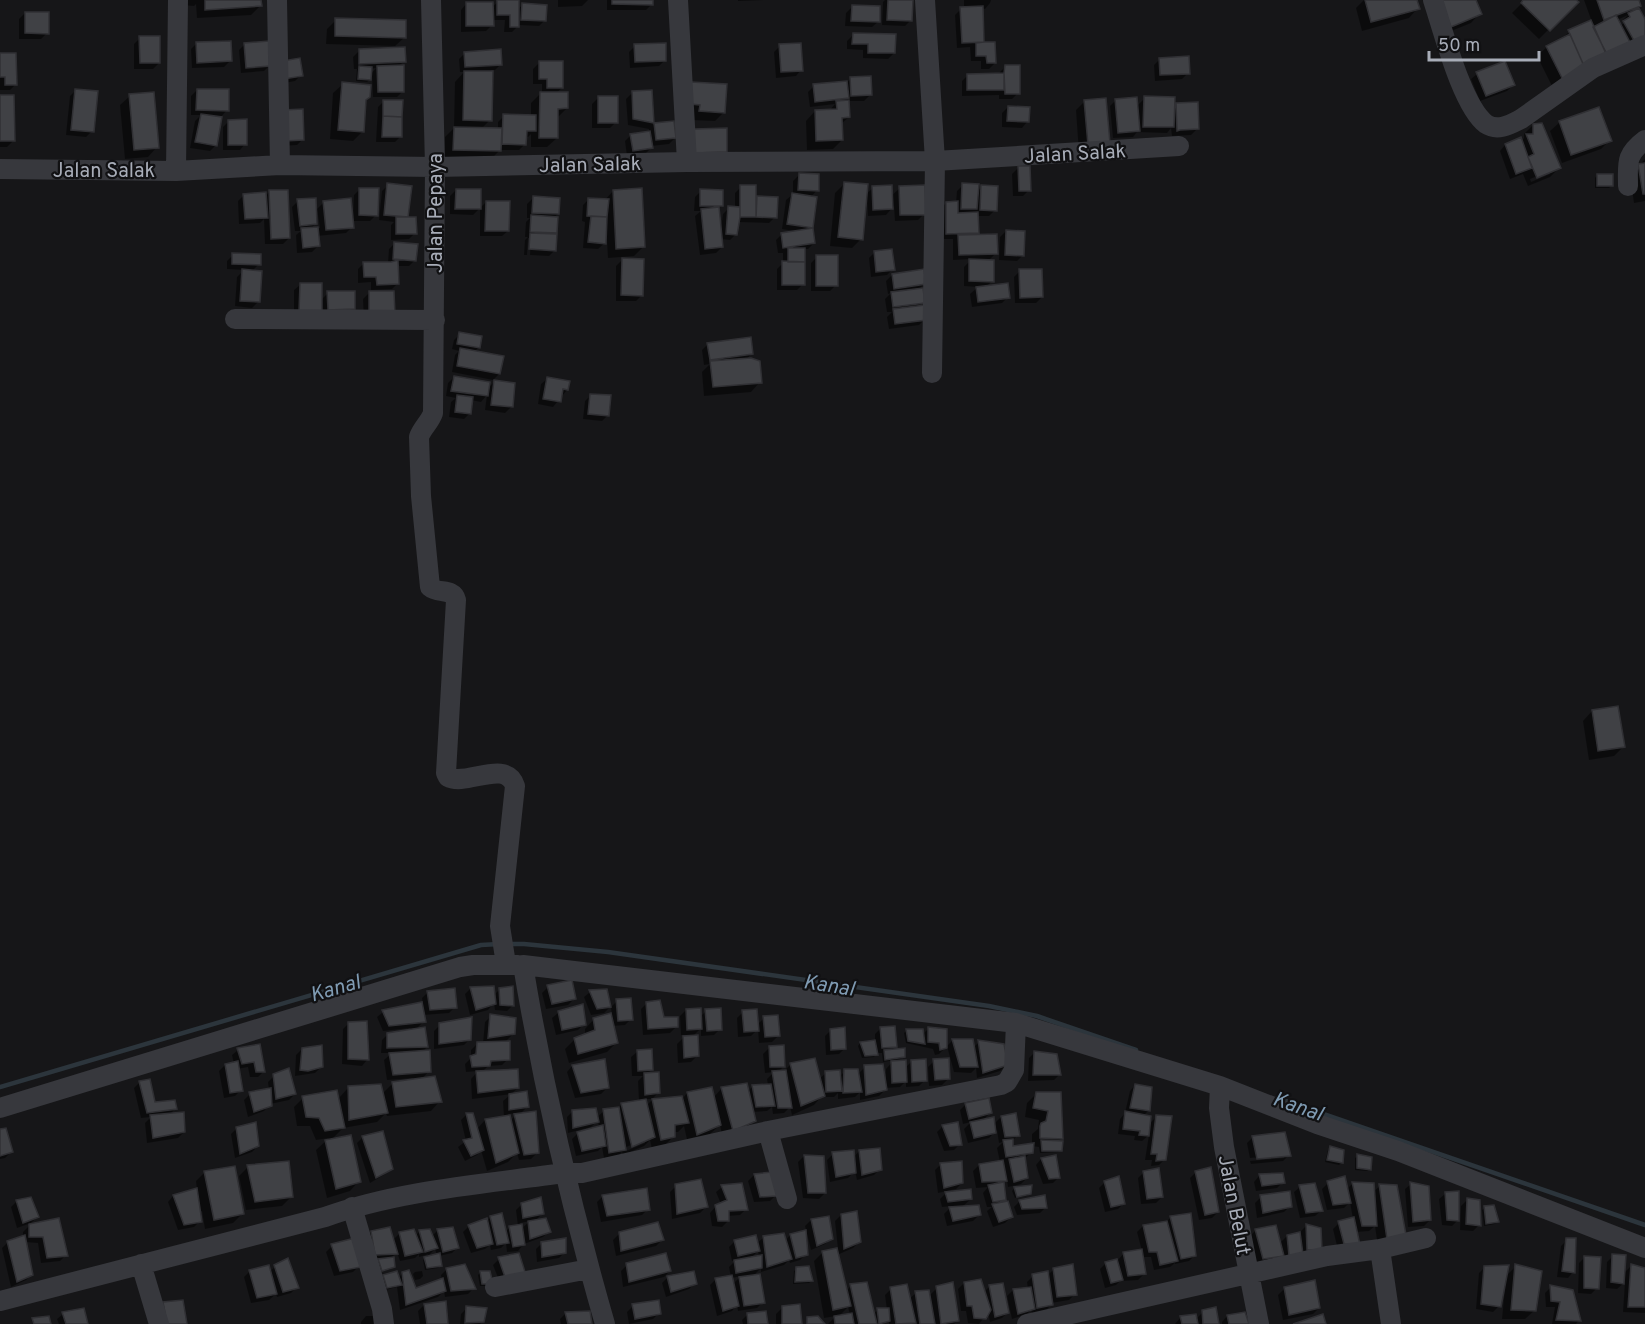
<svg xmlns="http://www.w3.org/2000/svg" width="1645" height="1324" viewBox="0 0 1645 1324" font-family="Overpass,sans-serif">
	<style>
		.shadow { fill: #0007; fill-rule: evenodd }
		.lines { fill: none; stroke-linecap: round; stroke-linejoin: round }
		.stream { stroke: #2c353c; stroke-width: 4.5 }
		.building { fill: #404145; stroke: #303034; stroke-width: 1.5 }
		.minor { stroke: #37383d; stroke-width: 20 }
		.labels { text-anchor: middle; stroke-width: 4.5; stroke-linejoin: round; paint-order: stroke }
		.street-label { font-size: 20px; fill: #a8adb8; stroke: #111113 }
		.water-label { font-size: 21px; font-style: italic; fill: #7f9bb3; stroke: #111113 }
	</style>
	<rect width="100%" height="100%" fill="#161618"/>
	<path class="shadow" d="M182 0H260V6L251 15 197 18 196 4 194 6 182 5Z
		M558 0H588L582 6 558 7Z
		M607 0H652V4L646 10H607Z
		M738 0H765L738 1Z
		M885 0H912L911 20 905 26 882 25 883 2Z
		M964 0H991L990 3 985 9 981 8 983 43 995 63 989 69H981V61H971L970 47 957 48 955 15 961 9H964Z
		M1364 0H1416L1418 8 1409 18 1362 31 1356 8Z
		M1475 0 1480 13 1471 23 1441 35Z
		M1525 0H1574L1576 2 1539 39 1512 13Z
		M1584 0H1637V7L1645 22V41L1553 88 1537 56 1547 47 1563 38 1569 32 1592 22ZM1628 15 1623 20 1624 23 1620 26 1617 20Z
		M498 2 518 10 522 5 545 20 539 26 519 25 512 32H504L505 20H492V25L486 31 461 32V10L466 4 492 7Z
		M852 7 878 22 872 27 845 26 846 13Z
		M25 13 47 33 41 39H19V19Z
		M336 20 405 37 395 46 326 44 327 29Z
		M853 35 894 53 888 59 863 58V50L847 49V41Z
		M140 38 159 63 153 69H134V44Z
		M197 43 230 61 224 67 192 68 191 49Z
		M245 44 270 65 264 71 241 73 239 50Z
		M635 46 665 60 659 66 630 68 629 52Z
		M780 46 801 70 796 76 776 78 774 52Z
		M359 51 404 61 399 66 403 91 397 97H373L372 77 367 82 356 81 357 69H354L353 57ZM376 68 370 75V69Z
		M465 53 501 64 495 70H491L490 120 481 129 498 130V122L504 116 531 117V103L540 94H542V84H533V69L539 63 562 88 555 94 567 108 557 118V138L547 147H531V134L528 137 525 136V144L519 150H500L490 160 445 158V137L454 128 455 82 464 72H460L459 59Z
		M0 55 16 84 10 90H0Z
		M1160 59 1188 73 1182 79 1155 81 1154 65Z
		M1006 66 1018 93 1012 99H999V95L962 96V81L968 75H999L1000 72Z
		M276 68 301 75 295 81 279 84Z
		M1477 74 1513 85 1507 91 1480 101 1471 79Z
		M851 79 870 95 864 101H848L849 117 841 124 842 140 833 149 807 150 806 121 815 111H829L835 104 810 107 808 92 814 86 847 82Z
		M343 84 365 100 362 132 353 141 330 139 333 93Z
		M76 90 92 131 86 137 66 135 70 96Z
		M197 90 227 110 219 119 216 145 210 151 190 148 195 121 201 115H191V96Z
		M651 92 653 125 673 123 675 138 669 144 651 146V148L645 154 627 156 625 141 631 135 649 132V129L628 125 626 99 632 93Z
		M682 92 724 112 715 121 691 120Z
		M0 96 13 141 7 147H0Z
		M130 96 157 147 148 157 125 159 120 105Z
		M598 98 616 122 610 128H592V104Z
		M1145 98 1173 108 1177 104 1197 129 1191 135 1172 136 1171 128 1167 133 1137 132 1133 137 1113 138 1110 106 1116 100 1137 106Z
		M384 101 401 136 395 142H376L378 107Z
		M1085 101 1108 143 1079 153 1076 110Z
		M1008 107 1027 122 1022 128 1002 127V113Z
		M283 112 303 139 297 145 279 146Z
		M229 121 245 144 240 150H223V127Z
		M1560 122 1610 140 1601 149 1562 163 1550 131Z
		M1533 125 1559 168 1550 177 1528 186 1523 174 1510 179 1500 151 1505 145 1521 142 1524 138V134ZM1550 171V174L1531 182 1530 179Z
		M1645 159V201L1634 203 1630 175Z
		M1018 168 1029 190 1023 196H1013L1012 174Z
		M799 175 817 190 811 197V228L814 243 808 249H804L803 284 797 290H777V269L783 263V253H778L776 240 782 234 794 231 782 229 786 200 793 194V181Z
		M1597 175 1612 185 1609 188H1595V178Z
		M844 184 865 195 873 188 891 196 900 188 924 214 918 220 895 221 894 206 886 215 868 216 867 197H865L861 239 852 248 830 246 835 193Z
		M388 185 410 187 406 219 415 233 409 239 391 240V225L394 222 379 220 382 191Z
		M963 185 977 192 982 186 995 210 989 216H977V233L974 236 996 253 988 261 992 281 986 287 1008 297 1002 303 972 307 970 294 978 287 964 286V267L972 259 953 260V239H941L940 209 946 203H956L957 191Z
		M741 187 755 201 758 197 775 217 769 223 738 222 736 234 730 240 721 239 722 247 716 253 700 255 695 216 701 211H694L695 197 701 191 722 206 718 209 720 228H721L723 214 729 208H735V193Z
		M360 189 376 215 370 221H352V227L346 233 317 236 318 246 312 252 297 253 296 235 301 231H295L292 207 298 201 315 224 311 229 320 228 317 209 323 203 353 219 354 195Z
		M456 190 479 209 473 215 450 214V196Z
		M613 191 644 246 634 256 608 258 607 241 598 249 583 248 585 222 582 221 583 205 589 199 604 201Z
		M269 192 289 238 283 244H265L264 219 260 223 239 224 238 201 244 195 265 197Z
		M533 198 558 214 553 218H557L555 250 549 256 530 255 531 238H528L527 255H524L525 240 528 237H525L526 222 530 218H527V204Z
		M486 202 508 231 502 236H480V208Z
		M1006 231 1023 255 1017 261 999 260 1000 237Z
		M395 243 415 260 409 266H397L398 283 392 289 371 290V282L358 283V269L364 263H388L389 249Z
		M875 252 893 269 887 275 871 277 869 258Z
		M233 255 259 264 252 271 258 302 252 308 235 306 237 277 244 270 227 269V261Z
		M817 257 836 285 830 291H811V263Z
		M622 260 642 295 636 301H616V266Z
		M1020 271 1042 297 1036 303H1015L1014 277Z
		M892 275 924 284 918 290 923 302 918 307 925 319 919 325 889 329 887 317 892 312H887L885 299 891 293 888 294 886 281Z
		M300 285 321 300 328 293 354 309 348 315H322V309L315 316H294V290Z
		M369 293 393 313 364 320 363 299Z
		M460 334 479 347 474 352 499 374 493 380 452 372 455 355 459 351 452 349 454 340Z
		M708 344 752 353 746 360 760 382 751 392 704 396 702 372 710 364 704 365 702 350Z
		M454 377 488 388 494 382 511 407 505 413 485 410 487 395 481 402 471 400 470 413 464 419 449 417 451 402 456 398 446 396 448 383Z
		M547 379 567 390 553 407 538 404 541 384Z
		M591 395 608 415 602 421 583 419 585 401Z
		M1592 711 1623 747 1614 756 1589 760 1583 721Z
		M548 987 574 999 568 1005 546 1009 542 993Z
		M471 988 493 996 500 989 513 1005 507 1011 495 1010 494 1003 488 1010 470 1015 465 994Z
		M428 992 455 1007 449 1013 423 1015 424 1021 415 1030 427 1047 421 1053 429 1071 421 1080 440 1101 431 1111 387 1116 386 1113 377 1122 343 1128 331 1140 359 1181 350 1191 327 1198 316 1150 329 1138 316 1140 310 1126H297L294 1107 303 1098 338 1099 348 1088 382 1094 393 1083 413 1081V1078L387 1080 384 1060 392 1053H381L382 1040 388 1034 411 1030 410 1028 383 1031 377 1017 383 1012 423 1003 422 998Z
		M590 992 610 1007 604 1013 591 1015 584 997Z
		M617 1001 631 1019 625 1025 612 1026 616 1043 607 1052 569 1063 565 1049 575 1039 585 1035V1029L594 1019 612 1015 611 1007Z
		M647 1003 662 1018 676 1027 670 1033 643 1035 641 1009Z
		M686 1010 700 1017 706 1011 720 1029 714 1035 701 1036V1028L692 1037 697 1056 691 1062 678 1063 677 1044 686 1035H681L680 1016Z
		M743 1012 757 1025 764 1018 778 1036 772 1042 759 1043 758 1029 751 1036 738 1037 737 1018Z
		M558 1013 584 1024 578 1030 556 1035 552 1018Z
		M491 1016 514 1033 505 1042 508 1059 502 1065 488 1066 481 1073 518 1088 510 1095 528 1106 519 1115 537 1153 531 1159 519 1160 517 1153 508 1162 487 1171 481 1150 477 1155 465 1161 458 1147 466 1141 461 1120 467 1114 477 1129 485 1120 504 1117 503 1101 511 1094 472 1099 471 1079 478 1071 466 1072 465 1064 471 1058V1050L477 1044 483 1043 485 1022ZM518 1113 510 1121 508 1114Z
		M349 1023 367 1060 362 1066 342 1064 343 1029Z
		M440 1025 470 1039 464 1045 434 1049V1031Z
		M881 1028 895 1047 891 1051 903 1056 901 1059 883 1062 882 1053H877L874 1057 862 1058 858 1046 860 1043 875 1041V1034Z
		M928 1029 945 1048 939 1054 935 1055 933 1049 906 1043 904 1033 907 1030 922 1035Z
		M831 1030 845 1048 839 1054 826 1055 825 1036Z
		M952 1041H971L973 1048 979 1042 1006 1065 1000 1071 977 1078 976 1068 971 1073 954 1072 947 1046Z
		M259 1046 264 1071 258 1077H250L248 1067 237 1069 241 1090 235 1096 224 1098 219 1071 225 1065 234 1064 232 1055 238 1050Z
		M769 1048 784 1066 778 1072 784 1071 791 1064 819 1079 826 1073 839 1077 845 1071 858 1074 865 1067 884 1078H886V1069L893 1061 905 1068 911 1062 925 1080 919 1086 906 1087V1081L900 1087 885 1088V1090L879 1096 860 1100V1092L855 1097 838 1099V1093L834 1097H821L814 1105 792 1115 790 1107 784 1113 773 1114 772 1107 767 1111 752 1112 754 1120 745 1130 723 1139 720 1125 710 1134 688 1144 684 1126 678 1132H673V1137L664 1146 652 1149 650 1140 644 1146 623 1155 622 1152 619 1155 604 1158 602 1147 598 1151 576 1156 572 1139 578 1133 599 1128 598 1120 591 1127 568 1133 567 1117 573 1111 597 1117 604 1111 617 1109 622 1104 639 1101 638 1081 643 1076H632L631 1057 637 1052 651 1070 647 1074 658 1093 652 1099H645L646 1106 652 1100 683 1098 687 1093 713 1098 722 1088 747 1092 753 1086 768 1085 767 1079 774 1072 765 1073 763 1054ZM645 1139V1143L626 1151 624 1148Z
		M302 1049 321 1067 315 1073 295 1076 296 1055Z
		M1035 1052 1060 1074 1054 1080 1028 1081 1029 1058Z
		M604 1060 607 1088 601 1094 575 1098 567 1072 572 1066Z
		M934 1061 948 1079 942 1085 929 1086 928 1067Z
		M274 1076 295 1094 289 1100 270 1104 264 1111 248 1117 244 1100 250 1094 269 1090 268 1082Z
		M140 1082 154 1104 176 1108 169 1115 184 1132 178 1138 147 1143 145 1123 151 1117 141 1118 134 1088Z
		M1135 1085 1148 1111 1143 1116 1149 1124 1156 1117 1165 1159 1159 1165 1151 1166 1152 1160H1145L1149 1135 1142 1141 1134 1140 1135 1136 1118 1134 1120 1119 1125 1113 1130 1091Z
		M1036 1094H1060L1062 1138 1057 1142 1061 1150 1058 1152 1040 1153 1039 1147 1032 1146V1152L1024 1159 1027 1178 1021 1184 1008 1187 1007 1180 1002 1184 1005 1200 1000 1204 1011 1217 1005 1223 993 1227 987 1211 992 1207H987L983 1193 988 1187 976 1188 973 1171 979 1165 1000 1162 997 1148 1003 1142 999 1143 997 1130 989 1138 968 1143 964 1129 971 1122 963 1124 960 1110 966 1104 990 1113 982 1121 993 1125 1001 1117 1018 1135 1012 1141 1011 1147 1032 1145V1134L1038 1129 1039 1120 1025 1117 1027 1103Z
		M943 1126 960 1144 954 1150 944 1151 937 1132Z
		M237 1128 258 1146 252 1152 235 1158 231 1134Z
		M0 1130 11 1152 5 1158 0 1159Z
		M363 1137 391 1168 385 1174 370 1183 357 1143Z
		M1253 1137 1289 1155 1283 1161 1251 1164 1250 1161 1284 1158V1155L1250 1158 1247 1143Z
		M1331 1148 1342 1162 1339 1165 1325 1162 1328 1150Z
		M859 1151 880 1169 874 1175 857 1180 855 1171 848 1178 830 1182 827 1160 833 1154 853 1158Z
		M804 1156 825 1193 819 1199 803 1198 798 1162Z
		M1358 1156 1370 1169 1367 1171 1355 1170V1158Z
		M1041 1159 1059 1177 1053 1183 1043 1184 1036 1165Z
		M941 1164 962 1183 956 1189 938 1193 935 1170Z
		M248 1167 291 1197 282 1206 246 1210 239 1176Z
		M205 1172 242 1214 233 1223 205 1229 202 1211 199 1212 200 1221 194 1227 178 1230 168 1202 173 1196 197 1190 196 1181Z
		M1144 1172 1162 1197 1156 1203 1141 1204 1138 1178Z
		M1196 1172 1218 1212 1212 1218 1199 1220 1190 1178Z
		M770 1173 776 1195 770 1201 754 1202 748 1181 754 1175Z
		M1259 1176 1283 1182 1277 1188 1256 1191 1254 1182Z
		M1105 1182 1124 1203 1118 1209 1105 1212 1099 1188Z
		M1328 1183 1347 1189 1353 1183 1373 1192 1380 1186 1404 1235 1378 1247 1375 1226 1369 1231 1356 1232 1338 1250 1333 1229 1339 1223 1353 1219 1350 1202 1344 1208 1327 1210 1322 1189Z
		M1411 1184 1430 1220 1424 1226 1408 1227 1405 1189Z
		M676 1186 706 1207 700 1213 672 1219 670 1192Z
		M722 1187 746 1209 740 1215 727 1216 728 1221 722 1227 712 1226 710 1213 716 1206 721 1204 716 1192Z
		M1300 1187 1321 1211 1315 1216 1300 1218 1294 1192Z
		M1014 1189 1030 1193 1027 1196 1015 1198 1012 1191Z
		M946 1193 971 1199 962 1207 979 1215 973 1221 947 1226 944 1214 952 1206 942 1207 940 1199Z
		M1445 1194 1458 1220 1452 1226 1442 1225 1439 1199Z
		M603 1196 648 1209 642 1215 601 1222 597 1202Z
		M1261 1197 1290 1206 1284 1212 1257 1218 1255 1203Z
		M1467 1200 1479 1225 1473 1231 1460 1230 1461 1206Z
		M17 1201 37 1217 31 1223 17 1228 11 1207Z
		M1020 1201 1046 1207 1040 1213 1017 1215 1014 1207Z
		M522 1204 543 1213 535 1221 549 1231 543 1237 524 1244 518 1251 507 1252 506 1243 501 1248 491 1250 490 1245 485 1249 471 1253 463 1232 469 1226 486 1222 491 1217 505 1232 510 1227 518 1226 516 1210ZM530 1221 521 1229 520 1223Z
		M1485 1208 1497 1222 1495 1224 1484 1226 1482 1210Z
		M841 1215 859 1242 853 1248 837 1255 846 1291 851 1286 873 1314 878 1310H887L885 1295 891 1289 909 1299 916 1293 929 1296 937 1288 957 1321 954 1324H914V1322L912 1324H889V1320L883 1324H828L836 1316 824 1318 814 1261 823 1252 838 1249 835 1221ZM848 1307 850 1315 838 1317Z
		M1171 1217 1195 1255 1189 1261 1175 1264V1263L1170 1267 1154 1270 1151 1257H1141L1144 1274 1138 1280 1122 1281V1279L1116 1285 1105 1288 1100 1269 1106 1263 1118 1260 1124 1253 1142 1251 1137 1232 1143 1226 1165 1223Z
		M811 1220 831 1238 825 1244 811 1250 805 1226Z
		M29 1226 66 1255 60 1261 41 1263 38 1243 25 1242 32 1274 26 1280 11 1287 2 1248 8 1242 23 1237V1232Z
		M1306 1226 1321 1249 1276 1262 1257 1265 1250 1236 1256 1230 1279 1244 1287 1236 1301 1233 1300 1232Z
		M438 1230 458 1247 452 1253 439 1256 441 1265 438 1268 425 1270 423 1260 429 1254 419 1257V1254L415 1258 400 1261 397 1252 392 1257 393 1267 391 1269 379 1272 376 1263 379 1260 370 1261 365 1238 371 1232 392 1241 400 1233 415 1236 420 1231 432 1236ZM435 1249 437 1255 426 1258Z
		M619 1234 662 1240 656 1246 616 1256 613 1240Z
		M790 1235 806 1254 800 1260 790 1263 789 1260 784 1265 761 1272V1268L752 1277 763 1302 757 1308 738 1311 737 1305 732 1311 717 1316 710 1285 716 1279 731 1277 729 1267 736 1260 732 1261 729 1247 735 1241 756 1244 763 1238 785 1241ZM758 1251 759 1257 750 1259ZM741 1276 733 1284 732 1278Z
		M1567 1240 1573 1272 1568 1278 1557 1277 1561 1246Z
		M542 1243 565 1252 559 1258 537 1262 536 1249Z
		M332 1246 359 1266 353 1272 334 1276 326 1252Z
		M518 1255 501 1285 493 1265 499 1259Z
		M1613 1256 1623 1274 1631 1266 1645 1284V1313L1623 1312 1625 1282 1617 1289 1606 1288 1607 1262Z
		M1585 1257 1597 1288 1591 1294 1578 1293 1579 1263Z
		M627 1265 670 1271 664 1277 623 1287 621 1271Z
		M1516 1266 1535 1310 1525 1319H1502L1505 1288 1503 1287 1499 1306 1493 1312 1476 1309 1479 1273 1485 1267 1505 1277Z
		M275 1267 297 1287 291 1293 277 1297 276 1294 269 1300 251 1303 244 1277 250 1271 269 1272Z
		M447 1269 474 1288 468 1294 445 1297 444 1291 438 1297 400 1310 397 1287 385 1290 382 1279 384 1276 398 1278 402 1274 415 1289 442 1280 441 1275Z
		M797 1269 812 1281 809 1283 793 1284 794 1271Z
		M1054 1269 1075 1294 1069 1300 1051 1303V1305L1045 1311 1032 1313 1031 1310 1027 1314 1012 1319 1007 1296 1013 1290 1028 1289 1027 1282 1033 1276H1047Z
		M422 1271 423 1276 420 1279 415 1280 413 1274 415 1272Z
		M480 1273 489 1286H480L478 1275Z
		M668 1277 695 1283 689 1289 666 1297 662 1283Z
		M964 1283 984 1292 990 1286 1008 1312 1002 1318 990 1322 988 1312 979 1324 968 1323 966 1311H961L958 1289Z
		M1551 1287 1579 1320 1576 1324H1552L1555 1307H1546L1545 1293Z
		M1284 1289 1319 1308 1313 1314 1283 1320 1278 1295Z
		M424 1305 447 1324H420L418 1311Z
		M633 1306 659 1313 653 1319 629 1324 627 1312Z
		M467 1308 483 1321 480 1324H460L461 1314Z
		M782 1308 801 1324H776V1314Z
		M1203 1312 1218 1324H1175L1181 1317 1196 1319Z
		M566 1313 590 1324H561L560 1319Z
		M63 1314 86 1324H59L57 1319Z
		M748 1314 766 1324H743L742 1320Z
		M366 1316H377L379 1324H361V1322Z
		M1227 1316 1247 1324H1222V1322Z"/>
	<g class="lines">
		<path class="stream" d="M507 944H524L608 952 989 1006 1037 1016 1136 1050
			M0 1087 481 945 499 944
			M1277 1098 1645 1225"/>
	</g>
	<path class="building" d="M205 0H261L262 6 205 10Z
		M497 0H519V27H510V15H497Z
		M612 0H653V5L612 4Z
		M888 0H913L912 21 887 20Z
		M1365 0H1417L1420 9 1371 22Z
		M1440 0H1476L1482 14 1451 27Z
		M1523 0H1576L1579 2 1550 31 1521 3Z
		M1597 0H1639L1641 6 1604 20Z
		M466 2H493L494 26H466Z
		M522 3 547 5 546 21 521 20Z
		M852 5 880 6V22L851 21Z
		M983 6 984 42 962 43 960 7Z
		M1639 8 1645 19V39L1636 44 1623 21 1630 17 1628 13Z
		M25 12H49V34L25 33Z
		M1616 15 1636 54 1613 66 1593 27Z
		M335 18 406 20V38L335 36Z
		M1591 20 1607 56 1584 66 1568 30Z
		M853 33 896 34 895 53H868V44H852Z
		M1570 34 1584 66 1563 80 1546 46Z
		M139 36H160V63H140Z
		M231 41 232 61 197 63 196 42Z
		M269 41 271 66 246 68 244 43Z
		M984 42H995L996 63H987L986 56H976V43Z
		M666 43V61L635 62 634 44Z
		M801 43 803 71 781 72 779 44Z
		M405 47 406 62 359 64V49Z
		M501 49 502 65 465 67 464 52Z
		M0 53H16L17 85H5V77H0Z
		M1189 56 1190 74 1160 75 1159 58Z
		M300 58 303 76 284 79 282 61Z
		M539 61H563V88H547V79H539Z
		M1505 61 1515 85 1486 96 1476 72Z
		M404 65V92H378L377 66Z
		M1005 65H1020V94H1005L1004 73Z
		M359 66 372 67 371 80 358 79Z
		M464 71H493L492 121 463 120Z
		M1004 73V90H967V74Z
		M871 76 872 95 851 96 850 77Z
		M847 81 849 98 815 102 813 84Z
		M342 82 371 85 370 97 366 100 364 132 338 130Z
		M691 82 727 84 725 113 699 111 700 105 690 104Z
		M75 89 98 91 94 132 71 130Z
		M197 89H229V111L196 110Z
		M652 90 654 123 633 119 632 91Z
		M154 92 159 148 134 150 129 94Z
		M540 92H568V108L558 109V138H539Z
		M0 95H14L15 141H0Z
		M598 96H618V123H598Z
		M1144 96 1175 97 1174 127H1143Z
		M1137 97 1140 131 1118 133 1115 99Z
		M1106 98 1110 143 1088 145 1084 100Z
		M383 100H403L402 117 383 116Z
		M849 100 850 117 842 118 843 140 816 141 815 110 837 109 836 101Z
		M1198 102 1199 129 1180 130 1177 131 1176 103Z
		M1008 106 1030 107 1029 122 1007 121Z
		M1599 107 1612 141 1571 155 1559 121Z
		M303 109 304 140 284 141 283 110Z
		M201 114 222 117 217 146 195 142Z
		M503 114 536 115V131H527L526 145 502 144Z
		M383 116 402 117V137H382Z
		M247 119V145H228V120Z
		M674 121 676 138 656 140 654 123Z
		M1542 123 1561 168 1537 178 1528 157 1534 154 1526 134H1533V124Z
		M454 127 502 128 501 151 453 150Z
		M727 128V152L694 153V129Z
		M650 131 653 148 633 151 630 134Z
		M1521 137 1532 168 1516 174 1505 144Z
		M1645 163V194H1643L1638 164Z
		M1018 166H1030L1031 191H1019Z
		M799 173 819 174V191L798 190Z
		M1597 174H1613V186H1597Z
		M844 182 868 184 863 240 838 237Z
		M387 183 412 186 408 217 384 215Z
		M962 183 979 184 977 209H961Z
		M740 185H756V217H740Z
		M892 185 893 209 873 210 872 186Z
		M925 185 926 215H900L899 186Z
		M981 185 998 186 997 211 980 210Z
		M359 188H379L378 216 359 215Z
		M642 188 645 247 616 249 613 190Z
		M456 189H481V209H455Z
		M700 189 723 190V206H700Z
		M269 190H288L290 238 271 239Z
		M266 192 268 218 245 219 243 194Z
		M792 193 817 197 813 228 787 224Z
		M533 196 560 198 559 214 532 213Z
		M757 196 778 197 777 218 756 217Z
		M316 198 317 224 300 226 297 199Z
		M351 198 354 228 326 230 323 201Z
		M588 198 609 199 607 217 587 216Z
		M486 201H510L509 231H485Z
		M958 201V213L978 212 979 233 946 234V202Z
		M728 206 740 207V217L737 235 726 234Z
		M719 207 723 247 705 249 701 209Z
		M531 215 558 217 557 233 530 232Z
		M591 216 607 217 606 244 588 242Z
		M396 217H416L417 234H396Z
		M318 227 320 246 303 248 301 228Z
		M813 228 815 243 783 248 781 233Z
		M1006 230 1025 231 1024 256 1005 255Z
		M530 233 557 234 556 251 529 249Z
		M997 234 998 254 959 255 958 235Z
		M394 242 418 244 416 261 393 259Z
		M788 248H805V262H788Z
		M892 249 895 270 876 272 874 251Z
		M232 253 261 254V265L232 264Z
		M816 255H838V286H816Z
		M622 258 644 259 643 296 621 295Z
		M969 259 994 260V282L969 281Z
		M398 260 399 284 377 285 376 277H364L363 262H391Z
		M782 261 805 262V285H782Z
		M242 269 262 271 260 302 240 301Z
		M924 269 926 284 894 289 892 274Z
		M1019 269H1042L1043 297 1020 298Z
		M300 283H322V311H299Z
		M1008 283 1010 298 978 302 976 287Z
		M923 288 925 303 893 307 891 292Z
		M327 291H355V309L328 310Z
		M369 291H394L395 314H369Z
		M925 305 927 320 895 324 893 309Z
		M459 332 482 336 480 348 457 344Z
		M751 337 753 354 710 360 707 343Z
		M460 348 504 356 500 374 457 366Z
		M751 358 760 361 762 383 713 387 710 361Z
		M454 376 490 382 488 396 451 391Z
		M547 377 570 381 568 390 563 389 561 402 543 399Z
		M494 380 515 383 513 407 491 405Z
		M590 394 611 395 609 416 588 414Z
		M457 395 473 397 471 414 455 412Z
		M1618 706 1625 747 1598 751 1592 710Z
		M572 980 576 999 552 1004 547 985Z
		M494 986 496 1004 476 1010 470 987Z
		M513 986 514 1006 500 1005 499 988Z
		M455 988 457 1008 430 1010 427 991Z
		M607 989 611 1007 597 1009 589 990Z
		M631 998 633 1020 618 1021 616 999Z
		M660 1000 664 1017H678V1027L648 1029 646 1002Z
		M422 1002 426 1022 389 1026 382 1010Z
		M583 1004 586 1025 562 1030 558 1011Z
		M701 1008 702 1029 687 1030 686 1009Z
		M721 1008 722 1030 707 1031 705 1009Z
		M757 1009 759 1031 744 1032 742 1010Z
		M611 1013 618 1043 578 1054 574 1038 595 1030 593 1018Z
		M490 1014 516 1018 515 1034 488 1038Z
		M778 1015 780 1036 765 1037 763 1016Z
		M472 1017 471 1040 439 1044V1023Z
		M367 1021 369 1060 348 1059V1022Z
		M895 1026 897 1047 882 1048 880 1027Z
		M425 1027 428 1047 387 1048V1033Z
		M845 1027 846 1049 831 1050 830 1029Z
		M928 1027 947 1029V1048L940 1050 939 1043 928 1042Z
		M906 1029H923L925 1044 908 1041Z
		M698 1035 699 1056 684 1058 683 1036Z
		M952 1039H973L978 1067H960Z
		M875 1040 878 1055 865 1056 860 1042Z
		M978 1040 1004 1044 1008 1065 983 1073Z
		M510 1041V1060L491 1061 490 1066 472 1067 470 1056 476 1054 477 1042Z
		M260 1044 265 1072H256L254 1062 242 1064 237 1048Z
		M322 1045 323 1067 308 1071 300 1070 302 1048Z
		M784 1045 785 1067H770L769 1046Z
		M905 1048V1057L885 1060 884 1050Z
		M652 1049 653 1070 638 1071 637 1050Z
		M430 1050 431 1072 393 1075 389 1053Z
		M1034 1051 1057 1054 1061 1075H1033Z
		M815 1058 825 1096 801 1106 790 1063Z
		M949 1058 950 1079 935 1080 933 1059Z
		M605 1059 609 1088 581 1093 572 1065Z
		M926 1059 927 1081 912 1082 911 1060Z
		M906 1060 907 1082 892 1083 891 1061Z
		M238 1061 243 1091 230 1093 225 1064Z
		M883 1064 887 1090 866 1095 864 1065Z
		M289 1068 296 1094 276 1099 273 1074Z
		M518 1069 519 1088 478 1093 476 1071Z
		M844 1069H858L862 1092 843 1093Z
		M786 1070 792 1108H778L772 1071Z
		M840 1070 842 1091 826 1092 825 1071Z
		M659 1072 660 1093 645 1095 644 1073Z
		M435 1076 442 1102 396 1107 392 1082Z
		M150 1079 155 1102 175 1100 177 1109 147 1113 139 1081Z
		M747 1083 756 1121 733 1131 721 1087Z
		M381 1084 388 1113 349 1120 348 1086Z
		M771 1084 775 1106 756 1107 752 1085Z
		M1135 1084 1152 1087 1150 1111 1130 1108Z
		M712 1087 721 1125 697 1135 687 1092Z
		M271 1088 272 1106 254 1112 249 1092Z
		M337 1090 345 1128 325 1131 319 1118 306 1117 302 1096Z
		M527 1091 529 1107 509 1110V1094Z
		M1036 1092H1061L1063 1139 1040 1138V1126L1041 1123 1046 1121 1048 1111 1033 1108Z
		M682 1096 689 1123 675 1125V1137L661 1140 652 1099Z
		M989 1098 992 1113 969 1119 965 1103Z
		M646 1099 655 1137 632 1147 621 1103Z
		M619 1107 626 1150 609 1153 603 1109Z
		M596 1108 599 1122 573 1128 572 1110Z
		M536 1111 539 1153 524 1155 514 1114Z
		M1125 1111 1151 1116 1149 1136 1139 1135 1140 1131 1123 1129Z
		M184 1112 185 1132 153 1138 150 1115Z
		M466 1113H473L484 1150 471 1156 463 1140 472 1138Z
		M1016 1113 1020 1136 1005 1137 1001 1116Z
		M510 1115 519 1153 496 1163 485 1119Z
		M1156 1115 1172 1116 1166 1160 1156 1161 1157 1154H1151Z
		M994 1117 996 1133 974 1138 970 1122Z
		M256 1122 259 1146 240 1154 236 1127Z
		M958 1122 962 1145 950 1146 942 1125Z
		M603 1125 606 1146 582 1151 577 1132Z
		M6 1128 13 1152 0 1156V1129Z
		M383 1131 393 1169 376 1178 362 1136Z
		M1285 1132 1291 1156 1257 1159 1252 1136Z
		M351 1135 361 1182 336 1189 325 1140Z
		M1013 1139V1146L1034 1143 1033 1153 1006 1157 1003 1140Z
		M1041 1140 1063 1141 1062 1151H1042Z
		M1330 1146 1344 1150 1343 1163 1327 1160Z
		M880 1148 882 1170 862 1175 859 1150Z
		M854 1150 856 1173 836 1177 832 1152Z
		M1357 1154 1372 1157 1371 1170 1357 1168Z
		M804 1155 824 1156 826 1193H808Z
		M1056 1155 1060 1178 1049 1179 1041 1158Z
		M1025 1156 1028 1178 1014 1182 1009 1159Z
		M1003 1160 1007 1181 982 1182 979 1164Z
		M289 1161 293 1197 255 1202 247 1165Z
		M962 1161 963 1183 944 1188 940 1163Z
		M235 1166 244 1214 214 1220 204 1171Z
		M1211 1167 1219 1212 1205 1215 1195 1171Z
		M1159 1168 1163 1197 1147 1199 1143 1171Z
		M772 1172 777 1196 760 1197 754 1174Z
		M1283 1173 1285 1183 1262 1186 1259 1174Z
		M1119 1176 1125 1204 1111 1207 1104 1181Z
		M1345 1176 1351 1203 1333 1205 1327 1181Z
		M701 1179 708 1207 677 1214 675 1184Z
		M1004 1182 1006 1200 993 1202 988 1185Z
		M1352 1182 1374 1183 1377 1226H1362Z
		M1410 1182 1429 1186 1431 1220 1413 1222Z
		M742 1183 748 1210 729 1211V1221H718L715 1205 727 1200 721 1185Z
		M1315 1183 1323 1211 1306 1213 1299 1185Z
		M1379 1184 1397 1185 1406 1235 1387 1239Z
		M1032 1185 1031 1194 1017 1197 1014 1187Z
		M197 1188 202 1222 184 1225 173 1195Z
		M647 1188 650 1210 607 1216 602 1195Z
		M971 1189 972 1199 948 1202 945 1192Z
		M1290 1191 1292 1207 1263 1213 1260 1195Z
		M1459 1191V1221L1447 1220 1445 1192Z
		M1045 1195 1047 1208 1022 1209 1019 1200Z
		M31 1197 39 1217 23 1223 16 1200Z
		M541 1197 544 1214 523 1218 521 1203Z
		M1467 1198 1480 1200 1481 1226 1466 1224Z
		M1008 1201 1013 1217 999 1222 992 1204Z
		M979 1205 981 1215 953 1221 949 1207Z
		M1494 1205 1499 1222 1486 1224 1484 1206Z
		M857 1211 861 1242 844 1249 841 1214Z
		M502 1213 509 1243 497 1245 490 1216Z
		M1191 1213 1196 1256 1181 1259 1170 1216Z
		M829 1216 833 1239 817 1246 811 1219Z
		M1354 1217 1360 1245 1344 1244 1338 1221Z
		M59 1218 68 1256 47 1258 43 1237H29V1224Z
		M487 1218 493 1244 477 1248 468 1225Z
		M546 1218 551 1232 530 1239 528 1221Z
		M1167 1221 1178 1261 1160 1265 1157 1252H1149L1143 1225Z
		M658 1222 664 1240 621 1251 619 1232Z
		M522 1224 525 1245 513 1247 509 1226Z
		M1306 1224 1321 1228 1322 1250H1307Z
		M1276 1225 1284 1256 1263 1259 1255 1229Z
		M390 1227 398 1254 375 1255 371 1231Z
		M453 1227 459 1248 443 1252 437 1229Z
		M414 1229 423 1252 405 1256 399 1232Z
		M430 1229 438 1248 425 1252 419 1230Z
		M806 1230 808 1255 796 1258 790 1234Z
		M1300 1232 1303 1254 1289 1256 1287 1235Z
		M784 1233 792 1259 767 1267 763 1236Z
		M25 1235 33 1275 17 1282 7 1241Z
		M756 1235 760 1251 738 1256 734 1240Z
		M355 1238 361 1267 340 1271 331 1244Z
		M566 1238V1253L542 1257 541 1242Z
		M1566 1238H1576L1575 1273 1562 1271Z
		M837 1248 851 1306 833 1310 822 1251Z
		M1142 1249 1146 1274 1128 1276 1123 1252Z
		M440 1253 442 1266 427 1268 424 1257Z
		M519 1253 526 1275 506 1280 498 1257Z
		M666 1253 671 1271 629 1282 626 1263Z
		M1612 1254 1626 1255 1624 1284 1611 1282Z
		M762 1255V1268L736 1273 734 1260Z
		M1584 1256 1601 1257 1599 1289 1584 1288Z
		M394 1257 395 1267 382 1271 378 1259Z
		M288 1258 299 1288 283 1292 274 1265Z
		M1117 1259 1123 1280 1111 1283 1105 1262Z
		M465 1264 476 1289 451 1291 446 1268Z
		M1073 1264 1077 1295 1057 1297 1053 1268Z
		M1515 1264 1542 1271 1536 1311 1511 1310Z
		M1631 1264 1645 1268V1307H1628Z
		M269 1265 277 1294 257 1298 249 1270Z
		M1509 1265 1501 1307 1481 1304 1484 1266Z
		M809 1266 813 1281 795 1282 796 1267Z
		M409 1270 416 1288 443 1278 446 1291 406 1305 402 1272Z
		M397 1271 402 1285 387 1288 383 1275Z
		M480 1271H490L493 1284H482Z
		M694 1271 697 1284 671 1292 667 1276Z
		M1048 1271 1053 1305 1037 1308 1032 1274Z
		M760 1274 765 1303 744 1306 739 1277Z
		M732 1275 739 1306 723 1311 715 1278Z
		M981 1279 991 1310 986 1319 974 1318 972 1306H967L964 1282Z
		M1315 1280 1320 1308 1289 1315 1284 1287Z
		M867 1282 877 1324H859L850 1284Z
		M953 1282 959 1321 941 1324 936 1286Z
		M1003 1283 1009 1313 995 1317 989 1285Z
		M907 1284 916 1323 896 1324 890 1287Z
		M1550 1285 1573 1290 1581 1321 1556 1320 1560 1302 1551 1301Z
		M1031 1287 1035 1309 1018 1314 1013 1289Z
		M929 1290 935 1324H920L915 1291Z
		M183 1300 187 1324H167L163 1302Z
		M659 1300 661 1314 635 1319 632 1304Z
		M446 1301 448 1324H427L424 1304Z
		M800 1304 802 1324H782V1306Z
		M466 1306 487 1308 484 1322 465 1323Z
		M1216 1307 1219 1324H1203L1202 1310Z
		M84 1308 88 1324H66L62 1312Z
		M877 1308H889L890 1321 879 1324Z
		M590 1311 592 1324H568L565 1312Z
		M766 1311 768 1324H748L747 1313Z
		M1245 1312 1249 1324H1229L1227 1315Z
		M852 1313 854 1324H835L834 1316Z
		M1196 1314 1198 1324H1182L1180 1316Z
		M1323 1314 1326 1324H1293Z
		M49 1316 51 1324H34L32 1318Z
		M818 1316 825 1324H807V1317Z"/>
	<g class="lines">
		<path class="minor" d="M277 0 280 165
			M431 0 435 167 433 413C430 422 422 428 419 437L421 496 430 587C438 594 453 588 456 600L446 773 448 777C466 787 506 758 515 786L500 926 506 964
			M678 0 687 162
			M925 0 935 161 932 373
			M1433 0C1443 30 1462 106 1486 124 1498 132 1511 124 1521 119L1593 68 1645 45
			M0 169 176 171 280 165 435 167 687 162 935 161 1179 146
			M176 171 178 0
			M1628 186C1628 163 1625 155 1645 140
			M235 319 435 320
			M1220 1086 1219 1108 1224 1147 1259 1324
			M0 1108 460 967 473 965H518
			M768 1131 787 1199
			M352 1207 382 1309 384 1324
			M1380 1249 1391 1324
			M141 1264 159 1324
			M495 1287 589 1269
			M0 1301 325 1217C399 1190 486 1184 564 1173H582L768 1131 1001 1085 1007 1082 1014 1070 1016 1023
			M605 1324C571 1206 543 1086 523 965L1016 1023 1220 1086 1317 1124 1398 1151 1645 1248
			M1027 1324 1327 1256 1380 1249 1426 1238"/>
	</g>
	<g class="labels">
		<g class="street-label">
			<text transform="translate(1075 153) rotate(-3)" y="7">Jalan Salak</text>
			<text transform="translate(590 164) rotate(-1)" y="7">Jalan Salak</text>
			<text x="104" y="177">Jalan Salak</text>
			<text transform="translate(435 213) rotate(-90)" y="7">Jalan Pepaya</text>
			<text transform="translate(1235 1205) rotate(79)" y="7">Jalan Belut</text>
		</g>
		<g class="water-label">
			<text transform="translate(829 985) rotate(9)" y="7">Kanal</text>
			<text transform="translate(335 988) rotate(-16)" y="7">Kanal</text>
			<text transform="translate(1298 1106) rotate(19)" y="7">Kanal</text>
		</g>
	</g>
	<path d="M1429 51v9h110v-9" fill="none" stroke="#a8adb8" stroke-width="3"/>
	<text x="1438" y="51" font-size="18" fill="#a8adb8" stroke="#111113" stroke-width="4.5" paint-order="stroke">50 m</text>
</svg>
